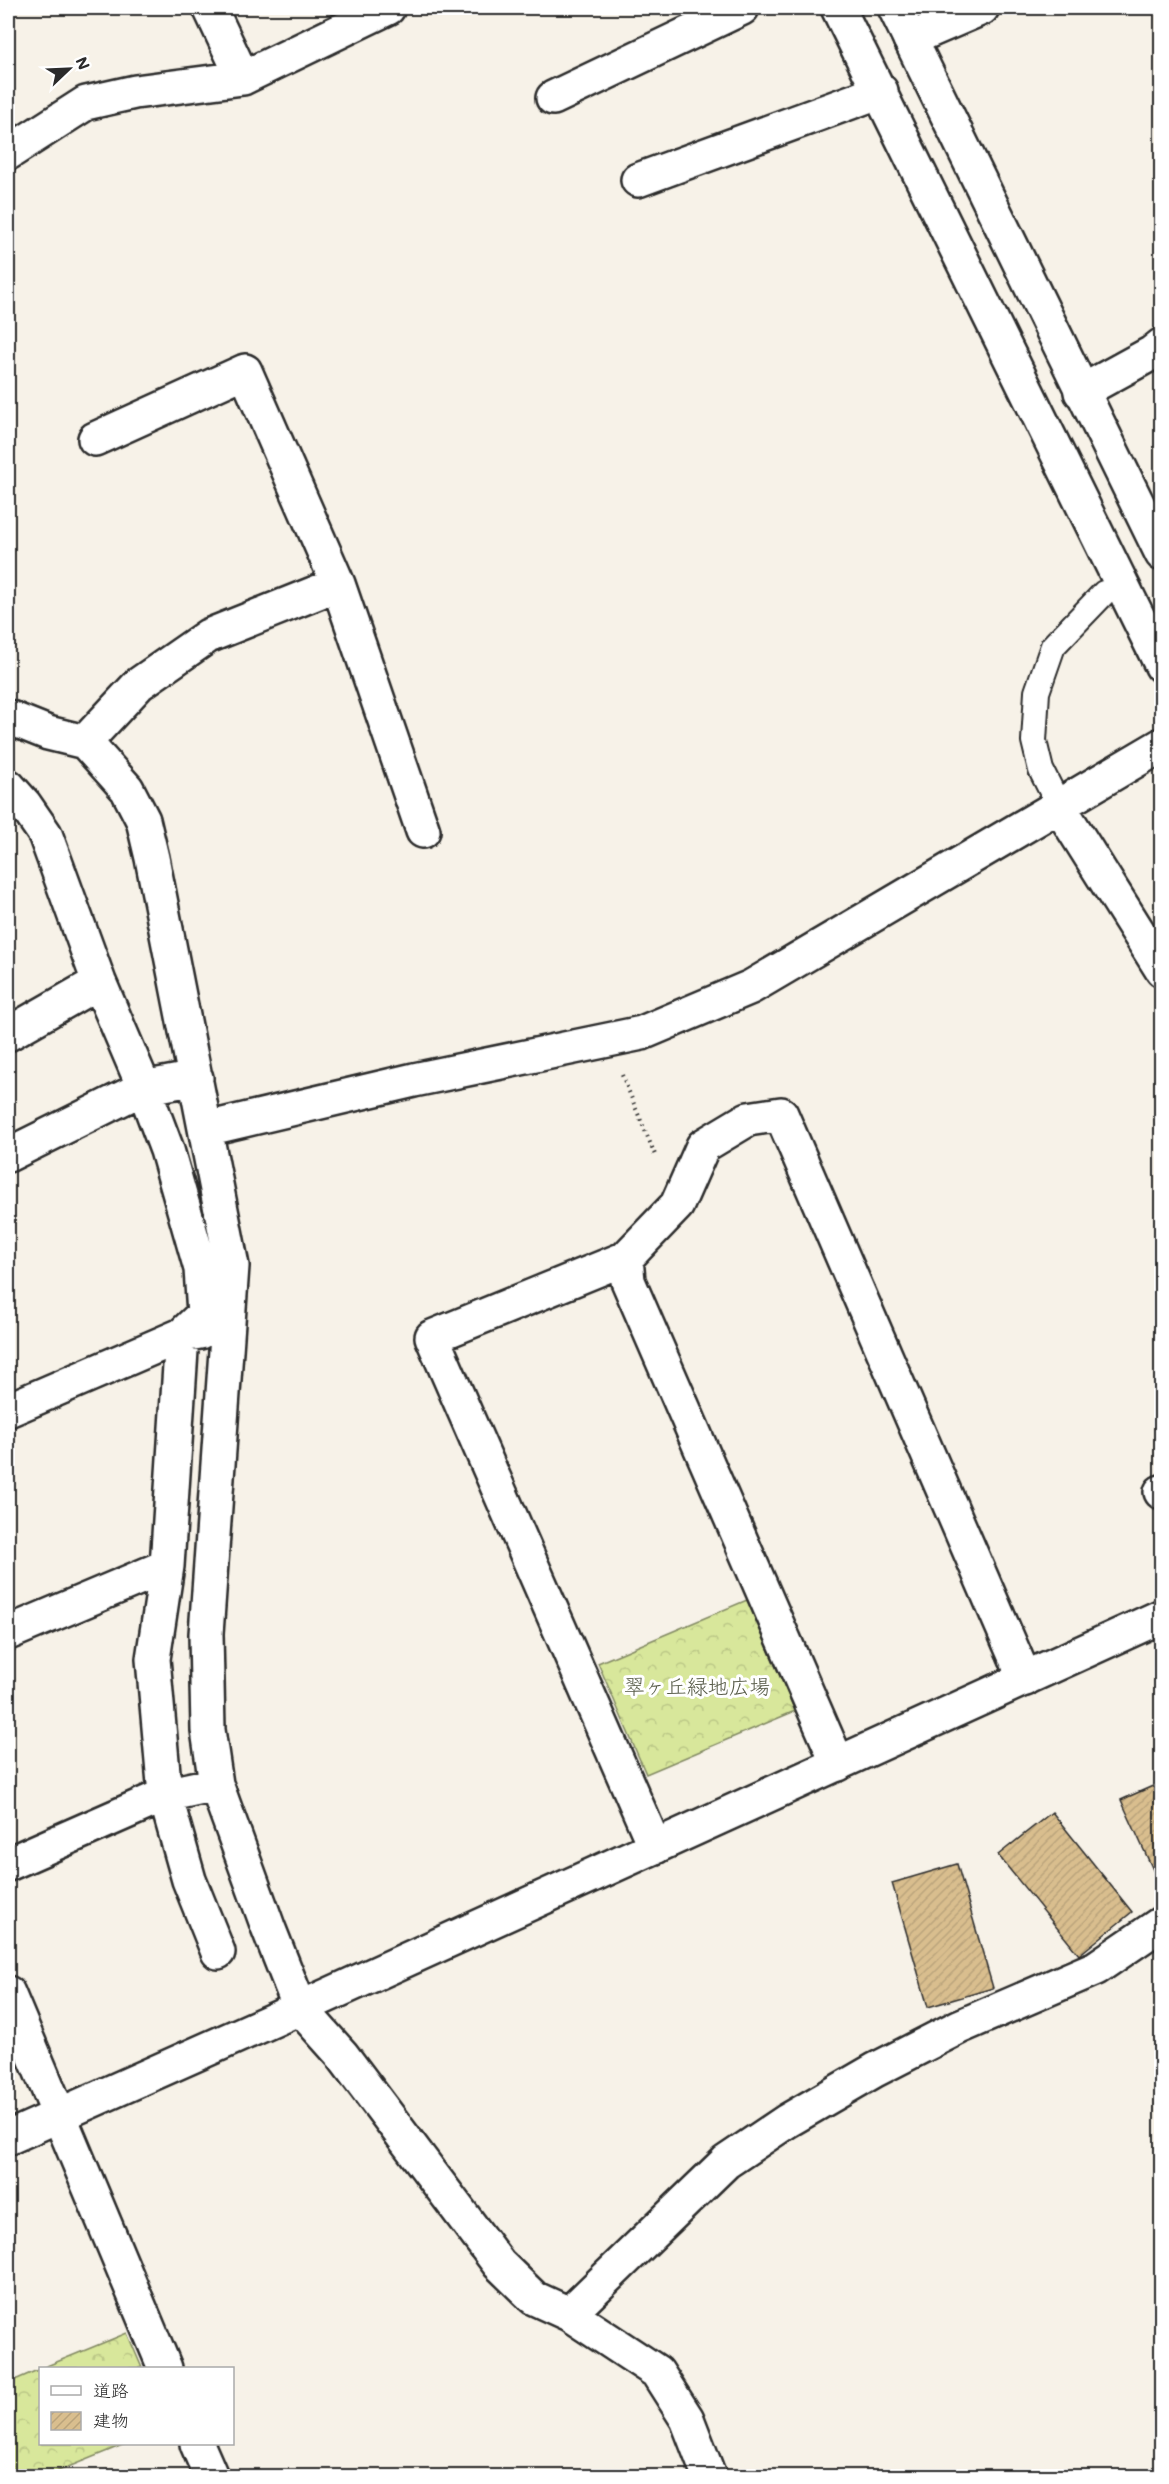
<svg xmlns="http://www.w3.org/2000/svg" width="1169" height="2484" viewBox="0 0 1169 2484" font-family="Mali,'Klee One',sans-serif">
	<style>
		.forest { fill: url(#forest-crowns); stroke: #828963; stroke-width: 1.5 }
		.building { fill: url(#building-hatch); stroke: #2b2b2b; stroke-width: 1.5 }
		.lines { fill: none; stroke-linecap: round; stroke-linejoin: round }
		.lane-casing { stroke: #2b2b2b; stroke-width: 28 }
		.street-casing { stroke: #2b2b2b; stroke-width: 38 }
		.secondary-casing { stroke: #2b2b2b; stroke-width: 38 }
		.path { stroke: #2b2b2b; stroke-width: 4; stroke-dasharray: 1.5 4.5; stroke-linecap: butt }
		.lane { stroke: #fff; stroke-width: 24 }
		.street { stroke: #fff; stroke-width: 33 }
		.secondary { stroke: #fff; stroke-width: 33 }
		.labels { text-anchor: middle; stroke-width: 6; stroke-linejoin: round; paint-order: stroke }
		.park-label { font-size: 21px; fill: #565a47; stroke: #fff }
	</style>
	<defs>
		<pattern id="forest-crowns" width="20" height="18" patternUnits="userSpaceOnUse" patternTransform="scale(1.5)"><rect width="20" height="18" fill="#d8e79b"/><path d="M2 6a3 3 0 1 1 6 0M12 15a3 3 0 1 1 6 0" fill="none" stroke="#bac686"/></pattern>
		<pattern id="building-hatch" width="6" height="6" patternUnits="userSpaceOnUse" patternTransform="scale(1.5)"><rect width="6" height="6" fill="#d9be8e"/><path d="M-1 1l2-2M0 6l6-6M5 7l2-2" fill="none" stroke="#baa37b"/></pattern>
	</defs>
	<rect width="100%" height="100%" fill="#f7f2e8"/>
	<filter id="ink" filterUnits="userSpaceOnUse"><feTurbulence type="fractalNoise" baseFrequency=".0167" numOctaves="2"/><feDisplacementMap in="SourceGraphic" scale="12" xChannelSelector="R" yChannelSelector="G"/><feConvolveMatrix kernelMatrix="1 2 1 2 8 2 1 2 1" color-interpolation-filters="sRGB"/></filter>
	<g filter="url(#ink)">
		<path class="forest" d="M747 1600 795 1711 646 1774 598 1663Z
			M127 2333 142 2368H42Z
			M40 2369V2444H125L46 2476H8V2383Z"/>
		<path class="building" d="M1162 1782V1885H1160L1121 1800Z
			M1052 1812 1132 1912 1079 1955 998 1855Z
			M957 1864 993 1988 928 2007 892 1883Z"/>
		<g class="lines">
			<defs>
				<path id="lane" d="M1059 806 1041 770 1034 741 1037 692 1053 646 1104 593"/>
				<path id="street" d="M210 8 243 78 388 8
					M910 39 982 8
					M553 98 742 8
					M8 153 86 103 135 92 243 78
					M638 180 881 91
					M1081 392 1152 353 1162 345
					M338 584 423 831
					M8 717 48 733 85 742 127 789 143 820 152 858 232 1266 206 1634 208 1730 216 1784 268 1927 300 2008 342 2055 499 2264 534 2298 569 2314 657 2372 687 2419 709 2476
					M85 742 139 684 208 636 338 584 245 371 95 439
					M8 786 25 805 45 834 99 982 140 1078 167 1150 201 1269 204 1314 182 1335 167 1566 153 1659 165 1795 189 1880 218 1952
					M1059 806 1162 970
					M8 1034 99 982
					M206 1129 414 1080 642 1033 751 987 1162 745
					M8 1155 143 1088 196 1078
					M626 1258 628 1281 838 1764
					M8 1410 182 1335 200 1332
					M1161 1492H1162
					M8 1633 167 1566
					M655 1847 432 1337 626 1258 677 1205 703 1146 748 1119 781 1114 1025 1679
					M8 1864 165 1795 216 1784
					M8 1993 165 2368
					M569 2314 726 2162 787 2121 875 2070 959 2027 1096 1968 1162 1923
					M197 2444 211 2476"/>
				<path id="secondary" d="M838 8 1162 666
					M895 8 1162 554
					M8 2138 300 2008 1162 1616"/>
			</defs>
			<use href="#lane" class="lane-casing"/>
			<use href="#street" class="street-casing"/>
			<use href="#secondary" class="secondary-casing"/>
			<path class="path" d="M622 1075 656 1157"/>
			<use href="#lane" class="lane"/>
			<use href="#street" class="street"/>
			<use href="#secondary" class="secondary"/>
		</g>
	</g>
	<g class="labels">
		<g class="park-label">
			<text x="697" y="1694">翠ヶ丘緑地広場</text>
		</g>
	</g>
	<rect width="1169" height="2484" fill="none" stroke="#fff" stroke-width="30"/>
	<rect x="15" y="15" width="1139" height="2454" fill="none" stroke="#2b2b2b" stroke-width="2" filter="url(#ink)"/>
	<rect x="39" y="2367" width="195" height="78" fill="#ffffff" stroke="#aaaaaa" stroke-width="1.5"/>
	<rect x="51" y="2386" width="30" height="9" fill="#ffffff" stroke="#aaaaaa" stroke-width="1.5"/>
	<text x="93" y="2397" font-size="18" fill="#2b2b2b">道路</text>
	<rect x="51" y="2412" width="30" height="18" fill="url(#building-hatch)" stroke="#aaaaaa" stroke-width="1.5"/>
	<text x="93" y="2427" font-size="18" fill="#2b2b2b">建物</text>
	<g transform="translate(69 69) rotate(67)" stroke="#ffffff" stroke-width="4.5" paint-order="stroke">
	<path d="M0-4.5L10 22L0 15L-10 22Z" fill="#2b2b2b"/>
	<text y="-9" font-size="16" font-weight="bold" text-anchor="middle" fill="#2b2b2b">N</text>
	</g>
</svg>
